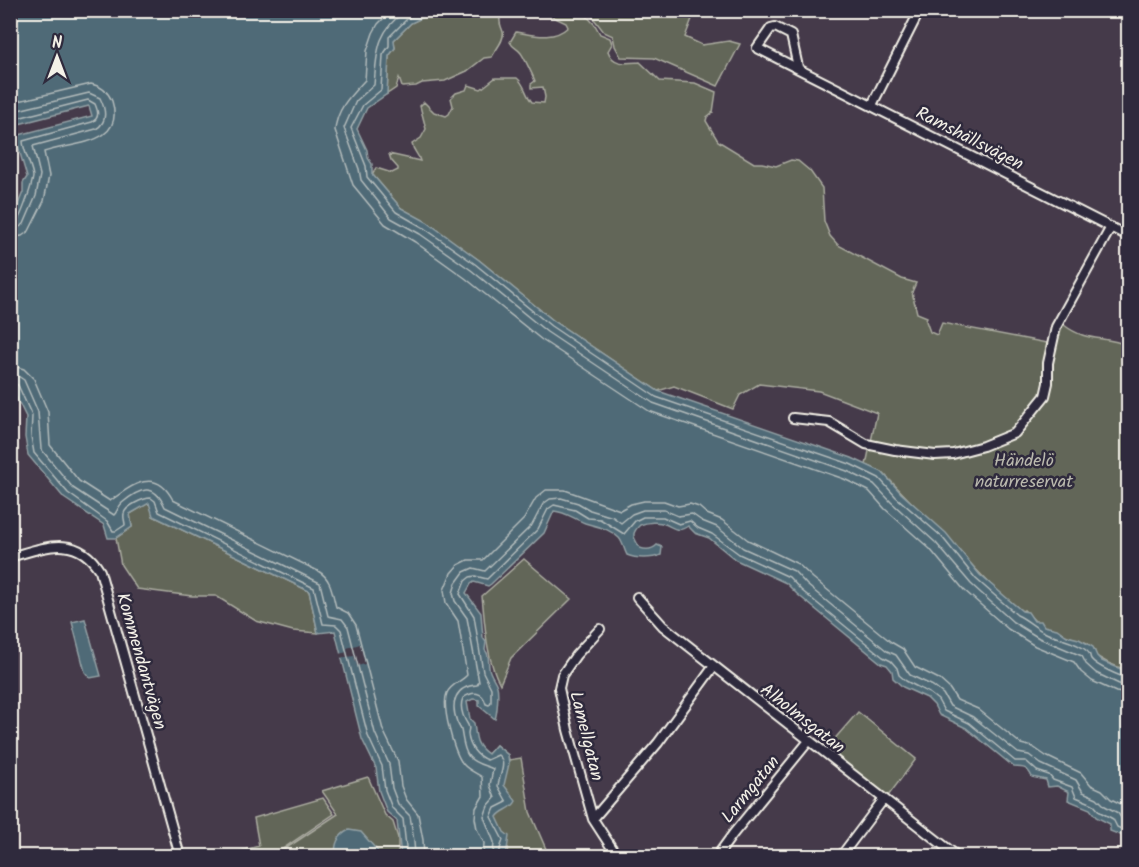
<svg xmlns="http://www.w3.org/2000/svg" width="1139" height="867" viewBox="0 0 1139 867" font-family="Kalam,sans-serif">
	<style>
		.green { fill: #626658; stroke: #abaca0; stroke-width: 1.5 }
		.water { fill: #506a77; stroke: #92a0a4; stroke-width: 1.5 }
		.pier { fill: #453a4a }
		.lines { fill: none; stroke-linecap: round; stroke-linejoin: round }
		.shore { stroke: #b2bbbb; stroke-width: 1.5 }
		.minor-casing { stroke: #f4f1e8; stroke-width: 12 }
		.minor { stroke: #2f2a3d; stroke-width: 8 }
		.labels { text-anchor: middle; stroke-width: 5; stroke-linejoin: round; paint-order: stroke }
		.street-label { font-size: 18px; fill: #f4f1e8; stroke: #2f2a3d }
		.park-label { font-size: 18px; fill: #bab9ae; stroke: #2f2a3d }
	</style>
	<rect width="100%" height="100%" fill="#453a4a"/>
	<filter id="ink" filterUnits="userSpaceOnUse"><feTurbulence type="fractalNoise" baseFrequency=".0167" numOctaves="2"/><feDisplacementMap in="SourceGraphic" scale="12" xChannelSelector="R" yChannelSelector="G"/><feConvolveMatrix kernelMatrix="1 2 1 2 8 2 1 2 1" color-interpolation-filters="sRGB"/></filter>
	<g filter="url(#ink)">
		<path class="green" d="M436 11H521L500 17C499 25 501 25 503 32 505 40 495 50 492 57L484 58 467 71 445 81 422 83 416 86 402 87 399 78 396 88 387 94 389 56 395 48 394 40 411 23Z
			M541 11H582L595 25 600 34 610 38 612 44 608 51C613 66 627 63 640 62L660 81 695 83 716 92 713 112 707 117 706 121 718 141 754 163H762L776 166 791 160 798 161 810 171 822 188 824 221 830 236 838 245 902 279 916 283 912 292 917 313 927 317 926 321 930 332 937 335 942 323 1052 344 1059 329 1064 325C1087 343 1105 335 1128 346V500L1124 502 1123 510 1128 512V531L1126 533 1125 540 1127 587 1122 591 1121 596 1128 601V671L1108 663 1096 656 1094 649 1087 643 1040 626 1024 610 1022 611 993 587 882 472 866 465 877 413 819 391 759 384 740 395 733 409 674 386 658 391 554 321 479 260 427 223 401 208 372 174 376 168 392 173 398 170V168L391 160 389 154 420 161C418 153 414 153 412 144L421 138 426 129 420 106 424 102 434 112 446 116 449 114 453 106 451 98 456 93 466 90 468 85 481 89 495 78H517C525 84 525 94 532 102L544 103 545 97 543 87 531 88V84L535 81C533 76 524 57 521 53 517 48 513 48 510 42L516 32C534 35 553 41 568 27L566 23Z
			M588 11H695L685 37 702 45 729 41 740 44 718 86 654 58 621 57 615 46 613 36 604 32Z
			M150 502 153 516 309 591 318 633 293 631 256 621 216 596H192L137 589 121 565 116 538 132 527 130 514Z
			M524 559 571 599 511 658 500 684C486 659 485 624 482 596Z
			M858 712 916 759 888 796 832 754 831 743Z
			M476 741 480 749 488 754 496 745 508 755 509 760 521 758 530 812 549 856H509L508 848 506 850V856Z
			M368 777 385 815 393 822 398 838V856H281L282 851 338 814 322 791Z
			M323 798 334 814 281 850 279 856H222L259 846 254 818Z"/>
		<path class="water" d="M11 11H436L411 23 394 40 395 48 389 56 387 94 367 108 357 129 367 150 368 158 372 164V174L401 208 427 222 479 260 554 321 658 391 852 458 882 472 901 493 946 533 980 575 1022 611 1028 612 1034 621H1041L1044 626 1057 629 1067 636 1079 639 1093 647 1097 656 1102 661 1128 672V838L1110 831V824L1096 817 1090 809 1068 800 1069 792 1057 786 1048 787 1046 780 1032 777C1028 768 1024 767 1014 767L966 728 939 715 934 705 927 698 903 687 893 678 892 671 887 665 881 663 797 594 786 583 736 560 709 538 695 533 688 526C678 533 674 528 665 524 658 521 647 522 640 525 630 534 634 538 640 548 646 550 652 550 657 545L662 547 661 555C652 559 636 559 627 555 624 550 623 542 619 538 609 528 598 527 585 523 574 519 566 512 554 511L544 533 491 584 488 586 474 582 471 584 466 593 481 613 483 638 486 642 485 650C490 655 488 661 489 668 490 675 495 679 497 686 499 692 497 714 495 719L479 706V700L473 699 467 702 470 719 474 723C476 737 475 745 488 754L496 745 508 755 509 764 504 785 516 801C512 810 502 809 497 817L504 832 509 836 506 856H401L397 821 387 812 379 791 376 768 362 739 335 631 318 633 309 591 153 516 149 503 130 514 132 527 116 538H108L104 525 64 498 28 455 25 437 26 417 10 384 11 221 23 192V183L27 177 15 136 92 116 89 106 11 126Z
			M85 619 101 676 90 678 85 672 72 622Z
			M349 830 361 832 382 856H335C335 844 337 836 349 830Z"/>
		<path class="pier" d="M360 644 365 664 357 666 354 656 339 658 338 654 348 652 347 648Z"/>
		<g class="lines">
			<path class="shore" d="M392 10 378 24 373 33 367 51 365 80C351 95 337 108 335 130L353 185 385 224 415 242 465 278 542 340 649 411 844 479 869 491 885 509 930 549 964 590 1008 629 1035 646 1074 662 1081 672 1092 681 1116 692 1128 694
				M406 10C376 32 377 52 374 85L356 101 344 128 359 169 361 180 391 218 420 234 471 270 547 332 653 403 847 471 874 484 891 502 936 543 971 584 1013 622 1039 638 1082 656 1086 664 1096 673 1119 684 1128 685
				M424 10 408 18 389 37V46L383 55 381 90 363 105 351 128 366 166 367 177 396 212 424 228 475 264 551 326 656 397 850 464 879 478 896 497 942 537 976 579 1017 615C1028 620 1034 627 1044 632 1056 639 1077 641 1087 651 1091 654 1089 655 1091 659 1096 666 1121 677 1128 678
				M10 103 91 84C101 86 108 91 112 101 126 146 71 142 44 152L49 176 44 201 29 231 22 236 10 238
				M10 112 89 93 100 98C106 110 108 122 96 129L33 146 40 175 36 196 24 224 18 228 10 229
				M10 120 88 100 95 104C98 111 100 118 92 122L23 141C23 151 33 169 33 177 32 185 23 211 19 218 16 222 15 221 10 222
				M10 365 24 369 34 379 48 412 50 445 79 481 110 501C133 484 156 467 173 500L318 571C332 579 332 593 336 607L348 613 356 625 383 730 398 761 401 786 406 799 418 814 423 840 424 856
				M10 374 18 376 24 380 38 412 41 449 73 488 114 515C117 512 118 507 122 503 140 488 154 482 165 507L320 583 328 616 342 619 348 627 375 733 389 764 392 788 398 804 410 816 414 841 415 856
				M10 382 18 385 32 416 31 436 34 453 68 493 107 521 113 531H116L125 525C125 521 123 518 124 514 125 506 144 498 151 498L155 501 159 512 314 588 323 624 336 625 341 630 368 736 382 766 385 790 392 808 403 819 407 856
				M483 856 484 843 477 829 475 818 476 808 483 796 482 777C476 773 468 770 463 764 454 753 441 706 447 693 451 684 461 682 467 675L458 621 446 603 444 590 451 573 458 565 468 560H483L524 519 536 498 546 490H565L620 510 631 504 644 501H664L678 506 690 504 699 507 707 514 722 520 748 540 798 564 813 578 891 642 903 649 915 667 939 679 949 688 957 700 978 709 1021 744 1033 747 1046 756 1081 773 1091 785 1102 790 1111 799 1121 804 1128 812
				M493 856 494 842 484 817 488 806 495 798 490 785 493 769C486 765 476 765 469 757 463 749 463 739 461 730 460 727 458 725 457 722 450 703 455 686 477 685L479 682 467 618 455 601 453 593 456 583 464 572 473 568 485 571 532 525 543 504 550 499 561 498 578 503 590 510 613 517 621 523 632 514 643 510H664L678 516 692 514 702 521 717 527 743 548 794 571 807 585 887 651 896 655 910 675 933 686 943 694 950 706 973 717 1018 753 1029 755 1041 764 1076 780 1083 792 1097 798 1105 806 1118 813 1123 821 1128 824
				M500 856V849L503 840 491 817 495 808 507 802 498 786C499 775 508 763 498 755L487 760C476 756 469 746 468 734 468 729 470 730 468 725 463 717 459 707 463 698 473 691 483 691 486 704L489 705 491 702V688L483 672 474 616 460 594 465 581 470 577 475 576 487 579 538 529 548 509 554 505 575 510 588 518 600 519 624 534 635 521 643 517H663L679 524 690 521 698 528 712 534 739 554 789 577 801 590 883 657 891 661 897 668 899 675 906 681 929 693 938 700 944 711 969 723 1015 761H1026L1037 771 1049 775 1053 780 1072 787 1076 797 1093 804 1100 812 1113 819 1117 827 1128 832"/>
			<defs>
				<path id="minor" d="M798 67 791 35 775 27 771 28 757 48 1128 236
					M872 105 920 10
					M793 418 829 422 866 444 895 450 935 455 953 454 983 446 1015 433 1045 396 1048 383V363L1056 327 1111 227
					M10 557C45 547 77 533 100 571L180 856
					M637 597 663 626 957 856
					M600 629 576 655 562 675 559 688 568 730 593 819 617 856
					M593 819 658 743 714 666
					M717 856 733 834 808 742
					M841 856 883 800"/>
			</defs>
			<use href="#minor" class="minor-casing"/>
			<use href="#minor" class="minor"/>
		</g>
	</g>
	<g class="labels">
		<g class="street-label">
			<text transform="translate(970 138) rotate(27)" y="6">Ramshällsvägen</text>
			<text transform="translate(142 661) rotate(74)" y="6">Kommendantvägen</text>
			<text transform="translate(803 718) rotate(38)" y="6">Alholmsgatan</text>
			<text transform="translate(587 736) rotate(76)" y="6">Lamellgatan</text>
			<text transform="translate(750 789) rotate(-51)" y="6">Larmgatan</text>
		</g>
		<g class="park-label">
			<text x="1024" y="466">Händelö<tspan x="1024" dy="21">naturreservat</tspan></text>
		</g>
	</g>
	<rect width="1139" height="867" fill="none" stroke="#2f2a3d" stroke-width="36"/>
	<rect x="18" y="18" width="1103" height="831" fill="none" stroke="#f4f1e8" stroke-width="2" filter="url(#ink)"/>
	<g transform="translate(57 57)" stroke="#2f2a3d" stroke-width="4.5" paint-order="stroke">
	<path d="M0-4.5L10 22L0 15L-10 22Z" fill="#f4f1e8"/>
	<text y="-9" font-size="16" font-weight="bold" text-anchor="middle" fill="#f4f1e8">N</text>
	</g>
</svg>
